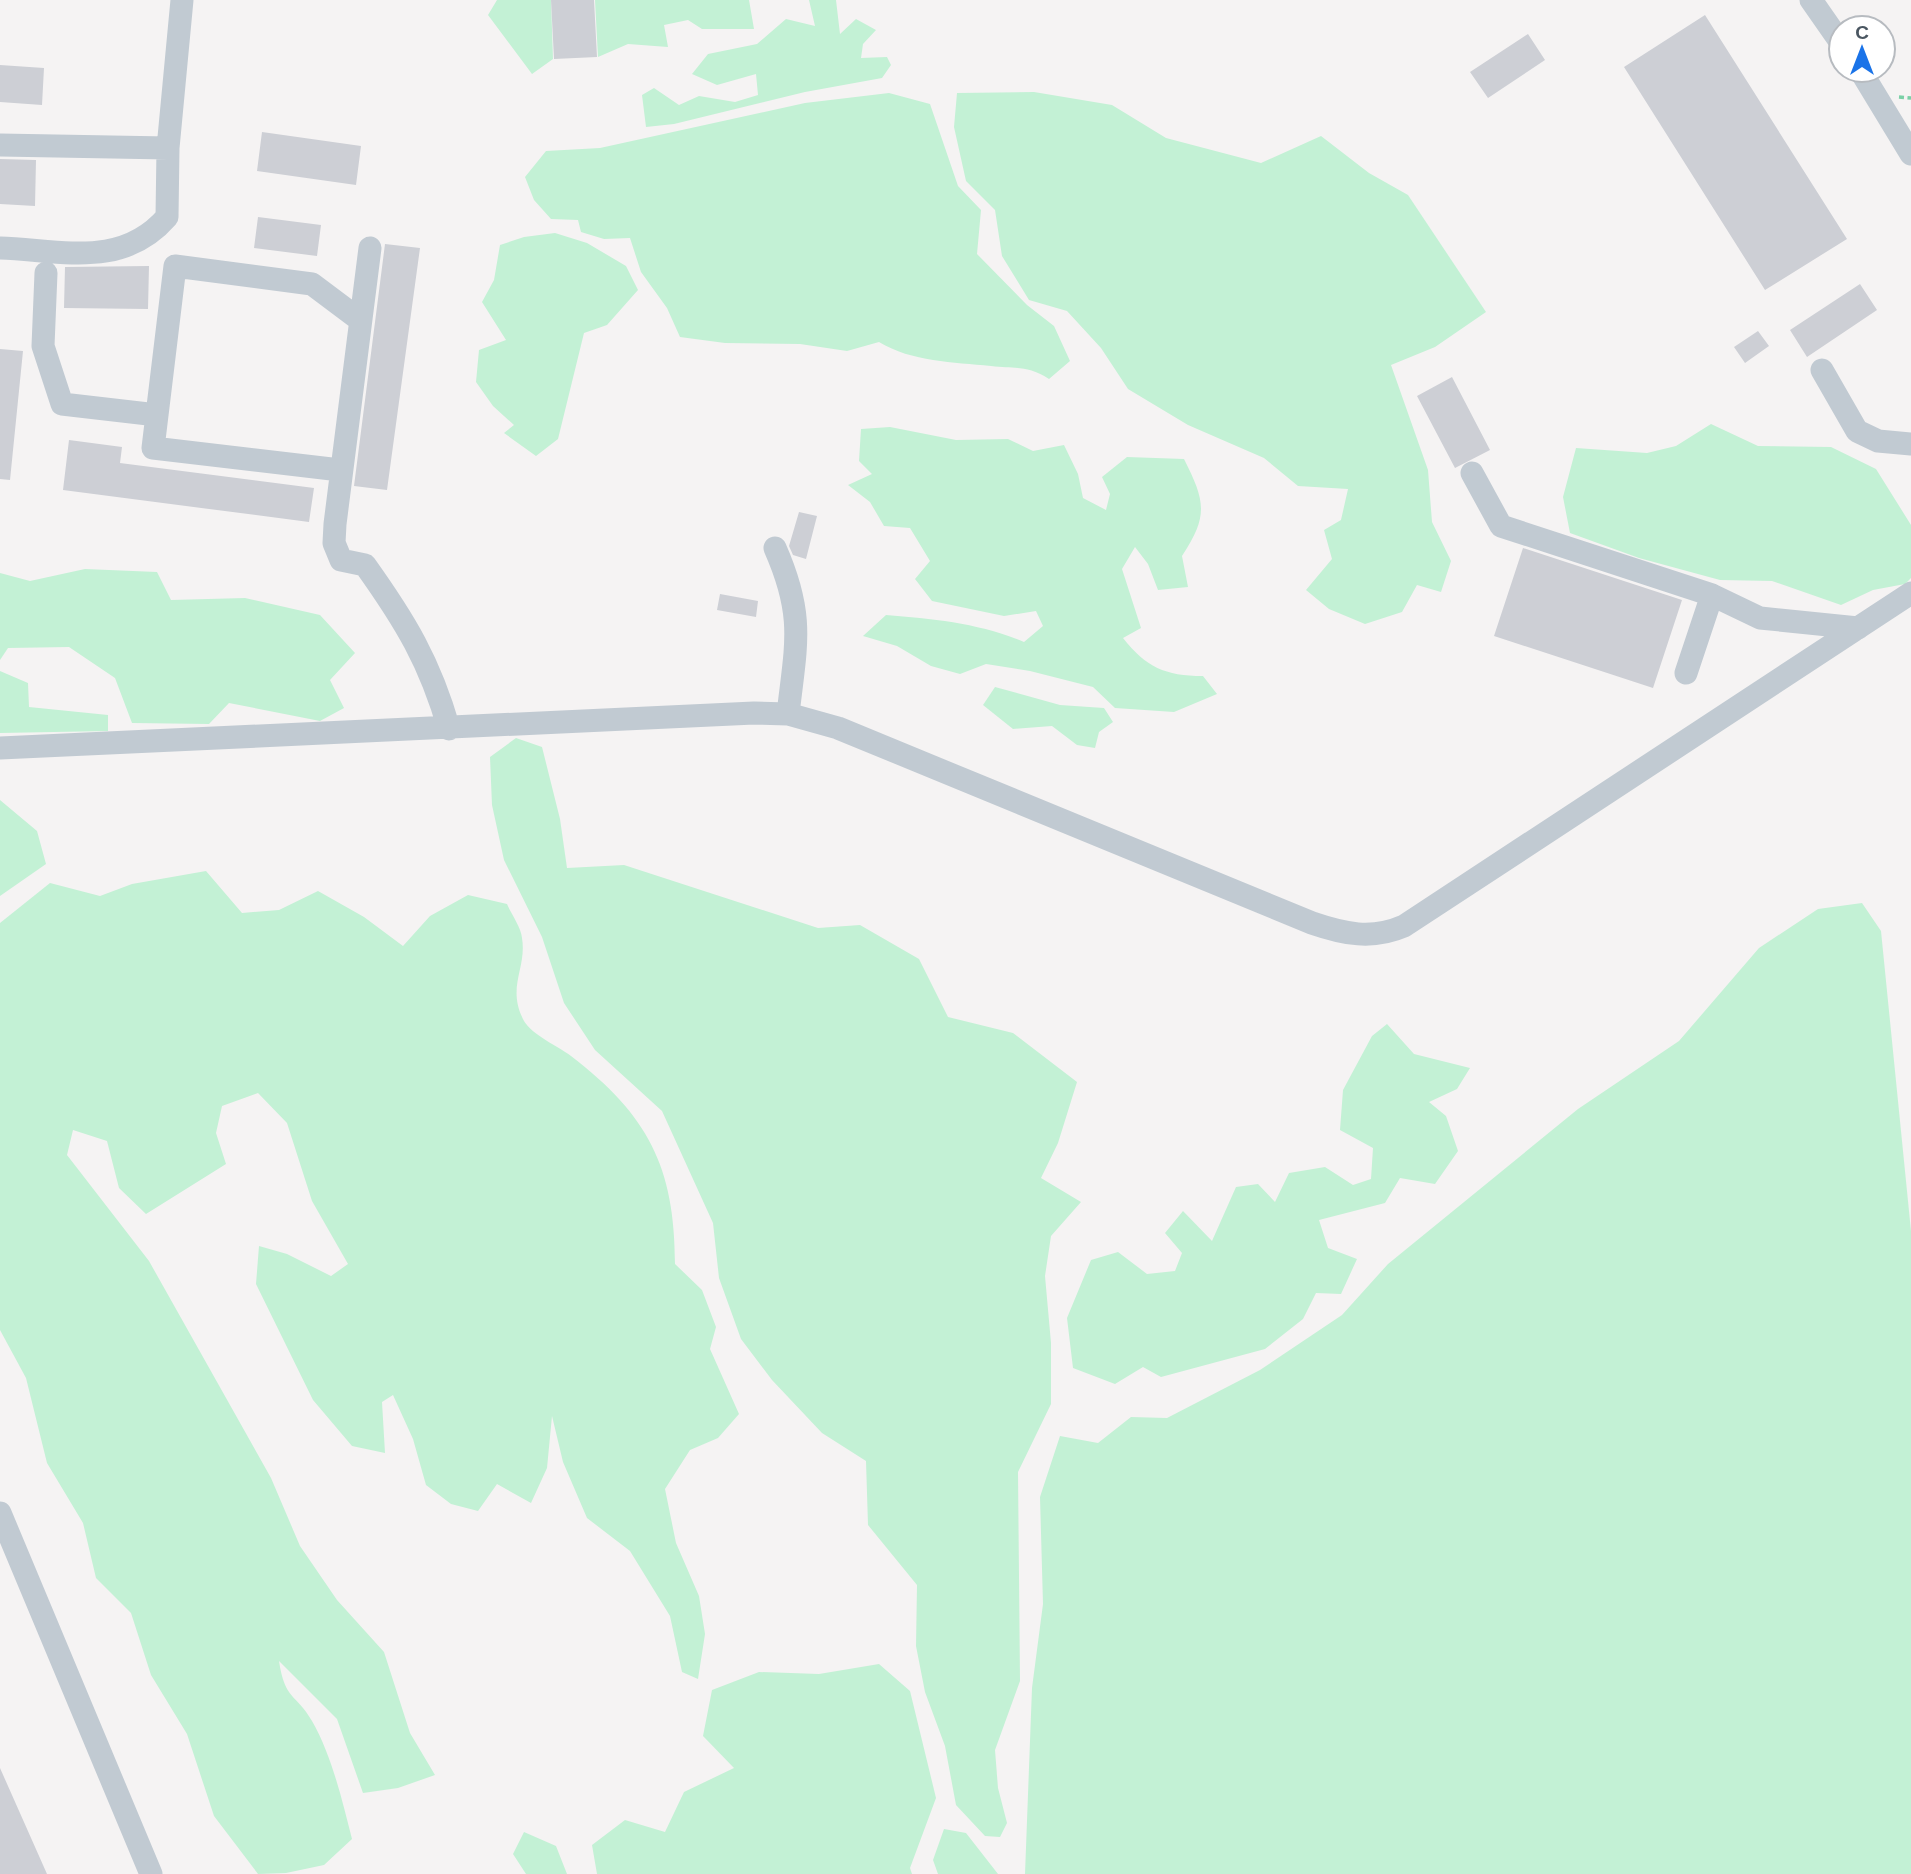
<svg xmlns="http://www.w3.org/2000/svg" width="1911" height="1874" viewBox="0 0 1911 1874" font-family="Helvetica,sans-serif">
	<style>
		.green { fill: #c3f1d5 }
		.building { fill: #cdcfd5 }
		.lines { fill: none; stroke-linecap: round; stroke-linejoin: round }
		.path { stroke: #7ad0a6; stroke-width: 3.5; stroke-dasharray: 5 3.5; stroke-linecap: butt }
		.minor { stroke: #c1cad2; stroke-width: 23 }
	</style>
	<rect width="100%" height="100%" fill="#f5f3f3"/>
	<path class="green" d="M497 0H551L553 59 532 74 488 15Z
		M595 0H749L754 29H702L688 20 664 25 668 47 628 44 598 57Z
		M809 0H836L840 34 856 19 876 30 863 44 861 58 887 57 891 65 882 78 805 92 674 124 646 127 642 95 654 88 679 105 699 96 735 102 758 95 756 74 717 85 692 74 708 54 757 44 786 19 815 26Z
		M1034 92 1112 105 1166 138 1261 163 1321 136 1369 173 1408 195 1486 312 1435 347 1391 365 1428 470 1432 522 1451 561 1441 592 1417 585 1402 612 1365 624 1329 609 1306 590 1332 559 1324 530 1341 520 1348 489 1298 486 1264 458 1188 425 1128 389 1101 348 1067 311 1029 300 1002 256 995 210 966 181 954 127 957 93Z
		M889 93 930 104 958 186 981 210 977 254 1027 305 1054 326 1070 361 1049 379C1027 365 1016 369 991 366 953 362 912 362 879 342L847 351 800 344 725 343 680 337 667 308 641 272 630 238 604 239 581 232 578 220 551 219 534 200 525 177 546 151 600 148 805 103Z
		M555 233 587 243 626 266 638 290 607 325 584 333 558 439 536 456 504 433 514 425 493 406 476 382 479 350 506 340 482 302 494 280 500 245 524 237Z
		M1711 424 1758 446 1831 447 1876 469 1911 525V578L1905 584 1873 590 1841 605 1772 581 1720 580 1639 558 1570 533 1563 497 1576 448 1647 453 1676 446Z
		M890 427 956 440 1008 439 1033 451 1064 445 1078 474 1083 498 1106 510 1110 494 1102 477 1127 457 1184 459C1205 501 1209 515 1182 556L1188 587 1158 590 1148 564 1135 547 1122 569 1141 628 1123 638C1146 667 1165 676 1203 676L1217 694 1174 712 1115 708 1093 687 1030 671 986 664 960 674 931 666 897 646 863 636 886 615C934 619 979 623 1024 642L1043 626 1036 611 1004 616 932 601 915 579 930 561 910 528 884 526 870 502 848 485 872 474 859 461 861 429Z
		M85 569 157 572 171 600 245 598 320 615 355 653 330 680 344 708 320 721 229 703 209 724 132 723 115 678 69 647 8 648 0 660V573L30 581Z
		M0 671 28 683 29 707 108 715V731L0 733Z
		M995 687 1060 705 1104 708 1113 722 1099 732 1095 748 1077 745 1052 726 1013 729 983 705Z
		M516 738 542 747 560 819 567 868 624 865 818 928 860 925 919 959 948 1017 1013 1033 1077 1082 1058 1143 1041 1178 1081 1202 1051 1236 1045 1276 1051 1343V1404L1018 1472 1020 1681 995 1750 998 1788 1007 1823 1000 1837 985 1836 956 1805 945 1746 925 1692 916 1646 917 1585 868 1525 866 1461 822 1433 772 1380 741 1339 719 1278 713 1223 662 1111 595 1050 564 1003 542 937 504 860 492 805 490 757Z
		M0 800 37 831 46 864 0 896Z
		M206 871 242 913 279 910 318 891 364 917 403 946 430 916 468 895 507 904C511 914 521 927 522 938 527 969 506 987 524 1021 532 1035 558 1046 571 1056 648 1115 675 1167 675 1264L702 1290 716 1327 710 1349 739 1414 718 1438 690 1450 665 1489 676 1543 699 1596 705 1634 698 1679 682 1672 670 1616 630 1551 587 1518 563 1462 552 1416 547 1468 531 1503 497 1484 478 1511 451 1504 426 1485 413 1439 393 1395 382 1402 385 1453 352 1446 313 1400 256 1284 259 1246 287 1254 331 1276 348 1264 312 1201 287 1123 258 1093 222 1106 216 1133 226 1164 146 1214 119 1188 107 1141 73 1130 67 1155 149 1261 271 1478 300 1546 337 1600 384 1652 410 1733 435 1775 398 1788 363 1793 337 1719 279 1661C285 1701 296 1693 312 1721 332 1756 342 1800 352 1839L324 1865 286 1873 258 1874 214 1816 187 1734 151 1675 131 1613 96 1578 83 1523 47 1463 26 1378 0 1330V923L50 883 100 896 132 884Z
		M1862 903 1881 931 1911 1231V1874H1025L1032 1688 1043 1604 1040 1497 1060 1436 1098 1443 1131 1417 1167 1418 1260 1370 1342 1315 1388 1264 1578 1109 1679 1041 1759 948 1818 909Z
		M1387 1024 1414 1054 1470 1068 1457 1089 1429 1102 1446 1116 1458 1151 1435 1184 1400 1178 1385 1203 1319 1220 1328 1248 1357 1259 1341 1294 1316 1293 1303 1319 1265 1349 1161 1377 1143 1367 1115 1384 1073 1368 1067 1318 1091 1260 1118 1252 1147 1274 1175 1271 1182 1253 1165 1233 1183 1211 1212 1241 1236 1187 1258 1184 1275 1202 1289 1173 1325 1167 1353 1185 1371 1179 1373 1148 1340 1130 1343 1090 1372 1036Z
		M879 1664 910 1691 936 1798 910 1868 912 1874H597L592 1845 625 1820 665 1832 684 1792 734 1768 703 1736 712 1690 759 1672 819 1674Z
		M944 1829 966 1833 998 1874H938L933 1860Z
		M524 1832 556 1846 567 1874H526L513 1854Z"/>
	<path class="building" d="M551 0H594L597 57 554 59Z
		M1705 15 1847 239 1765 290 1624 67Z
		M1528 34 1545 60 1488 98 1470 72Z
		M0 65 44 68 42 105 0 102Z
		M262 132 361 146 356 185 257 171Z
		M0 159 36 160 35 206 0 204Z
		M258 217 321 225 317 256 254 248Z
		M385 244 420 248 387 490 354 486Z
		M149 266 148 309 64 308 65 267Z
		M1860 284 1877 310 1807 357 1790 330Z
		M1758 331 1769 346 1745 363 1734 347Z
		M0 349 23 351 10 480 0 479Z
		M1452 377 1490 450 1455 468 1417 396Z
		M69 440 122 447 120 463 314 488 309 522 63 490Z
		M799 512 817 516 806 559 793 555 789 546Z
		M1523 548 1682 600 1653 688 1494 636Z
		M720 594 758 601 756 617 717 610Z
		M0 1768 47 1874H0Z"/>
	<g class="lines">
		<path class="path" d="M1899 97 1911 98"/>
		<path class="minor" d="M1811 0 1841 43
			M1860 70 1911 154
			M0 145 168 148
			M0 248C61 250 122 269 167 217L168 148 182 0
			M370 248 335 524 334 543 341 560 365 565C405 621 430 662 449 729
			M46 273 43 346 62 404 157 415
			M1822 370 1857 431 1878 441 1911 444
			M340 470 153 448 175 266 312 284 360 320
			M1472 473 1501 526 1712 595
			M775 548C805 616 796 644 788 714
			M1686 673 1712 595 1760 618 1858 628
			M0 748 754 713 788 714 838 728 1312 923C1344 934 1372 940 1404 926L1911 593
			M0 1513 151 1874"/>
	</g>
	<g transform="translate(1862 49)"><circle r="33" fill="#ffffff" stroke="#b7bbc0" stroke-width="2"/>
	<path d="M0-5L12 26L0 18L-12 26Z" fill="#1a73e8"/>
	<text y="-10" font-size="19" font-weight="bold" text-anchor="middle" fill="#4a5661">С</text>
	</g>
</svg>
